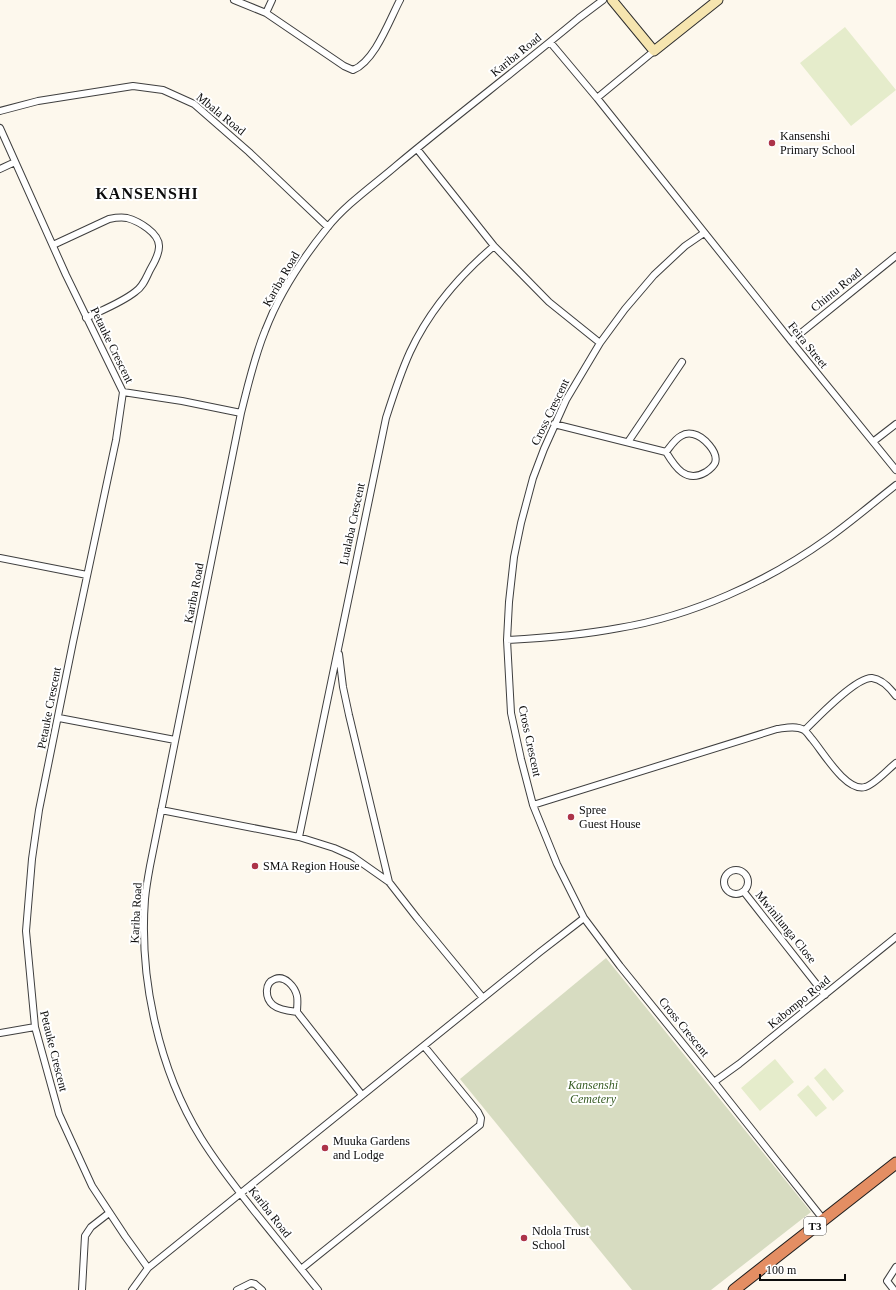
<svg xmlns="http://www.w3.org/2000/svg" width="896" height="1290" viewBox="0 0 896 1290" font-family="'Times New Roman',serif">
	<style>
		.cemetery { fill: #d7dcc1 }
		.pitch { fill: #e5eccb }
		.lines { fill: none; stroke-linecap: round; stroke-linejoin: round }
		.street-casing { stroke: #3f3f3f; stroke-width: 8 }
		.secondary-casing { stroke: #2e2e2e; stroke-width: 11 }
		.highway-casing { stroke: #1d1d1d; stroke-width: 13 }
		.street { stroke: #fff; stroke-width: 6 }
		.secondary { stroke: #f6e5af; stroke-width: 9 }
		.highway { stroke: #e48e63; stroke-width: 11 }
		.poi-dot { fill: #ac3349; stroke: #fff; stroke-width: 1.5 }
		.labels { text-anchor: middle; stroke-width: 4; stroke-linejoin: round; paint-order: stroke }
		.shield { fill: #fff; stroke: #555; stroke-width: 1 }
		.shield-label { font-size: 11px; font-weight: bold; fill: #0c0c0c }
		.street-label { font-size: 12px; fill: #0c0c0c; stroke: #fff }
		.poi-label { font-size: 12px; fill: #0c0c0c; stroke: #fff; text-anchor: start }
		.park-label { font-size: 12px; font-style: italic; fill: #375c24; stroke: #fff }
		.district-label { font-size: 16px; font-weight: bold; letter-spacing: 1px; fill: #0c0c0c; stroke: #fff }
	</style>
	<rect width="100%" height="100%" fill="#fdf8ed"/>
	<path class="cemetery" d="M606 958 811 1212 711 1290H632L460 1079Z"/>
	<path class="pitch" d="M845 27 896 90 851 126 800 63Z
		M775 1059 794 1082 760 1111 741 1088Z
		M825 1068 844 1091 833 1101 814 1078Z
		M808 1085 827 1108 816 1117 797 1095Z"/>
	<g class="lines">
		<defs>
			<path id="street" d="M234 0 266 13 344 66 353 70C375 61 389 21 400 0
				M266 13 272 0
				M550 42 597 98 791 341 896 470
				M597 98 654 51
				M0 111 38 101 133 86 163 90 194 104 249 152 328 227
				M0 128 66 275 123 392 116 440 73 642 39 810 32 859 26 931 35 1027 59 1114 92 1186 125 1236 148 1268 132 1290
				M417 149 494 246 549 302 600 343
				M0 169 15 162
				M704 233 685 246 654 275 625 309 600 343 566 400 544 449 533 478 521 523 514 557 509 602 507 640 511 713 521 759 533 805 557 864 584 918 620 966 714 1082 823 1219
				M53 245 109 219C114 218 121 217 127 218 138 221 160 233 159 247 159 255 154 263 150 270 146 278 143 287 135 292 121 303 102 310 86 318
				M791 341 896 256
				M123 392 182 401 241 413
				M554 424 666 452C675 467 686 484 706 472 709 470 713 467 715 463 719 452 703 436 693 434 689 433 684 434 681 436 675 439 670 447 666 452
				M874 441 896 424
				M628 442 682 362
				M0 558 87 575
				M507 640C545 638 582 635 619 628 692 616 767 582 827 539 851 522 873 503 896 485
				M339 654 343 687 349 715 389 882
				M59 718 175 740
				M805 730C817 718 856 677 872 678 882 679 890 688 896 696
				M533 805 777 729C785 728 796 725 804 730 807 732 810 737 812 739 823 752 846 792 865 787 874 785 888 769 896 763
				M161 810 299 837 334 848 352 856 389 882 417 918 483 998
				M299 837 386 418C393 396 400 374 410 352 429 311 460 275 494 246
				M724 882a12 12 0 1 1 24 0a12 12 0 1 1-24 0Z
				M744 892 825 995
				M297 1012C289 1011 279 1010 273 1005 265 998 264 983 275 979 285 975 295 987 297 996 298 1001 297 1007 297 1012L362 1095
				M0 1033 35 1027
				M714 1082 739 1064 896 937
				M148 1268 540 952 584 918
				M301 1269 417 1176 480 1125 481 1118 478 1112 424 1046
				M82 1290 85 1236 91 1227 109 1213
				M237 1290 251 1283 255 1284 262 1290
				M318 1290C297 1264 276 1238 255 1212 236 1188 217 1164 201 1138 159 1070 139 979 145 899 146 888 148 877 150 866L241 413C248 385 254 358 265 331 279 294 302 259 327 228 346 204 374 185 397 165 457 115 519 68 579 18L603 0
				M894 1290 887 1281 896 1267"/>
			<path id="secondary" d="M612 0 654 51 718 0"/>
			<path id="highway" d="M734 1290 896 1163"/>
		</defs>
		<use href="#street" class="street-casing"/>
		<use href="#secondary" class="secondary-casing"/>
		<use href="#highway" class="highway-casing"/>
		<use href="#street" class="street"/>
		<use href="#secondary" class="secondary"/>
		<use href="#highway" class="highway"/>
	</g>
	<g class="poi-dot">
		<circle cx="772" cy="143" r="4"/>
		<circle cx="571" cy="817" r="4"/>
		<circle cx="255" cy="866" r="4"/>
		<circle cx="325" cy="1148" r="4"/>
		<circle cx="524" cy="1238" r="4"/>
	</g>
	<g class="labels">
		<rect class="shield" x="804" y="1217" width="22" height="18" rx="3"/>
		<g class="shield-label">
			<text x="815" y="1230">T3</text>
		</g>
		<g class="street-label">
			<text transform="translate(516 55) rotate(-39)" y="4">Kariba Road</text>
			<text transform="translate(221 114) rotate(39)" y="4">Mbala Road</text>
			<text transform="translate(281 279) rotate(-60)" y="4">Kariba Road</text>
			<text transform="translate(836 290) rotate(-39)" y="4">Chintu Road</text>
			<text transform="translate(112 345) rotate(64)" y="4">Petauke Crescent</text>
			<text transform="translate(808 345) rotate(51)" y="4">Feira Street</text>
			<text transform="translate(550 412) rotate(-64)" y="4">Cross Crescent</text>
			<text transform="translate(352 524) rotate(-78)" y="4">Lualaba Crescent</text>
			<text transform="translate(194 593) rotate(-79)" y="4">Kariba Road</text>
			<text transform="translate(49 708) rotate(-79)" y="4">Petauke Crescent</text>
			<text transform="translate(530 741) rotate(78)" y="4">Cross Crescent</text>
			<text transform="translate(136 913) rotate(-87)" y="4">Kariba Road</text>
			<text transform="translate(786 927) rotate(51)" y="4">Mwinilunga Close</text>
			<text transform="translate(799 1002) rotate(-39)" y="4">Kabompo Road</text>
			<text transform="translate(684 1027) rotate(51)" y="4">Cross Crescent</text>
			<text transform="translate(54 1051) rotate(76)" y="4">Petauke Crescent</text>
			<text transform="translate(270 1212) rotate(52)" y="4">Kariba Road</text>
		</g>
		<g class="poi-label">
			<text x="780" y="140">Kansenshi<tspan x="780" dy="14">Primary School</tspan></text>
			<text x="579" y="814">Spree<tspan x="579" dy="14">Guest House</tspan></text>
			<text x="263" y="870">SMA Region House</text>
			<text x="333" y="1145">Muuka Gardens<tspan x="333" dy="14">and Lodge</tspan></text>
			<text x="532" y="1235">Ndola Trust<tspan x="532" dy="14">School</tspan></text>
		</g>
		<g class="park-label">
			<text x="593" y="1089">Kansenshi<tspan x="593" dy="14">Cemetery</tspan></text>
		</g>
		<g class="district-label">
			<text x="147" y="199">KANSENSHI</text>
		</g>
	</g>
	<path d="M760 1274v6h85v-6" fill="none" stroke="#0c0c0c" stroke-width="2"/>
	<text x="766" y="1274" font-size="12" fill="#0c0c0c" stroke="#ffffff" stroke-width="3" paint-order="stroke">100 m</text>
</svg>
